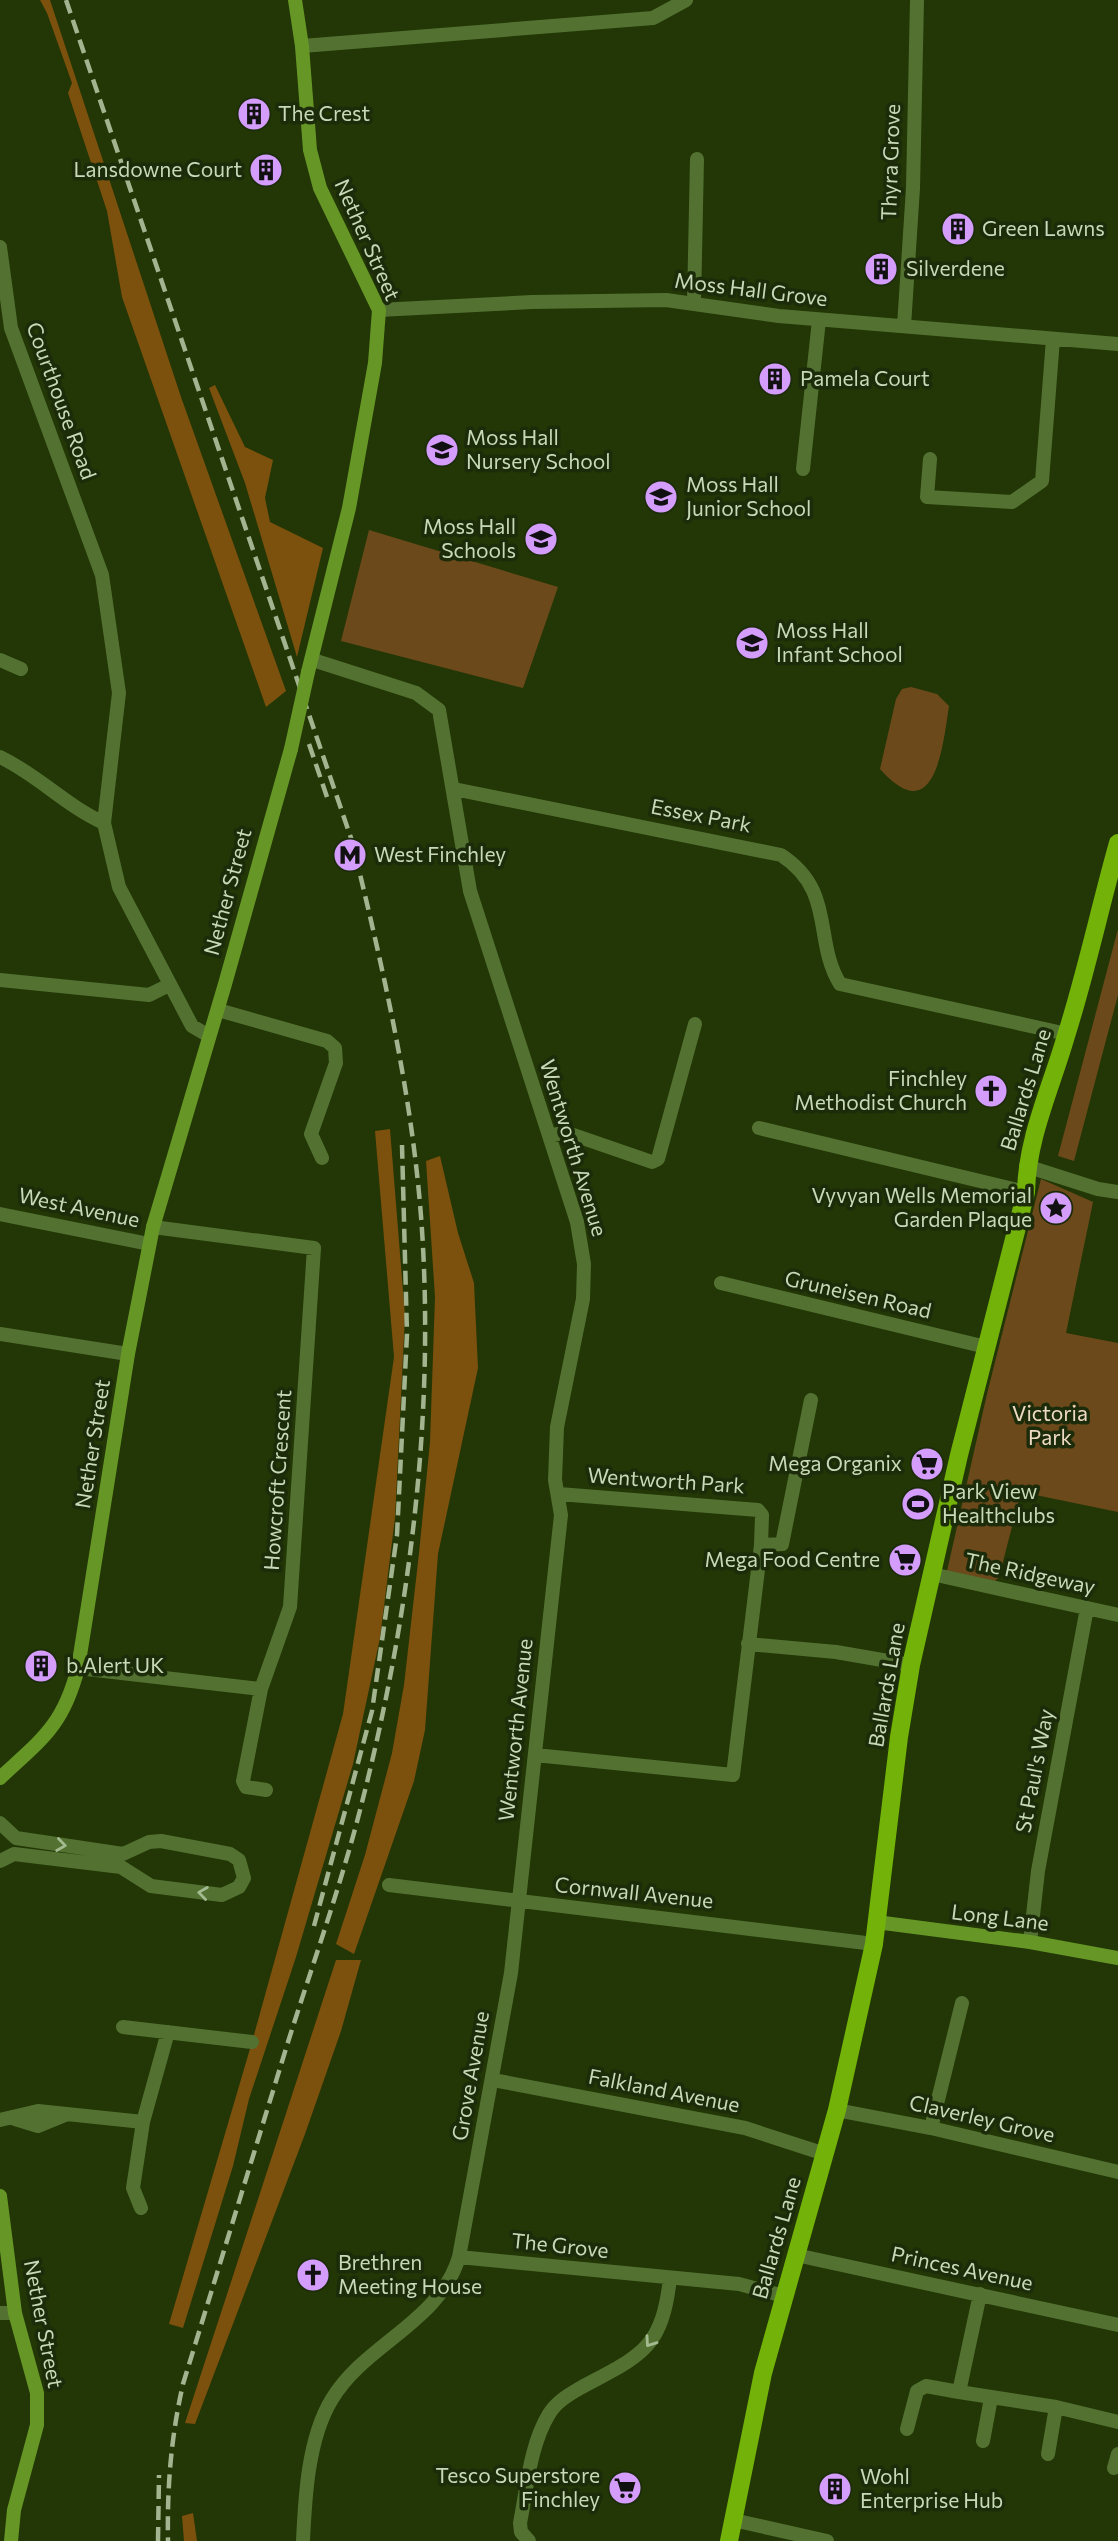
<svg xmlns="http://www.w3.org/2000/svg" width="1118" height="2541" viewBox="0 0 1118 2541" font-family="Commissioner,sans-serif">
	<style>
		.green { fill: #6c491b }
		.forest { fill: #7c500d }
		.lines { fill: none; stroke-linecap: round; stroke-linejoin: round }
		.street { stroke: #537232; stroke-width: 14 }
		.secondary { stroke: #669726; stroke-width: 14 }
		.primary { stroke: #73b309; stroke-width: 18 }
		.rail { stroke: #a2b590; stroke-width: 4.5; stroke-dasharray: 14 7; stroke-linecap: butt }
		.secondary-bridge { stroke: #669726; stroke-width: 14 }
		.oneway { stroke: #a4ba90 }
		.labels { text-anchor: middle; stroke-width: 7; stroke-linejoin: round; paint-order: stroke }
		.poi-label { font-size: 21px; fill: #c7d9b8; stroke: #1c2c0a; text-anchor: start }
		.street-label { font-size: 21px; fill: #c7d9b8; stroke: #1c2c0a }
		.park-label { font-size: 21px; fill: #efdbc4; stroke: #1c2c0a }
	</style>
	<rect width="100%" height="100%" fill="#223705"/>
	<path class="green" d="M369 530 558 587 523 688 341 641Z
		M911 687 937 694 949 706C943 743 936 832 880 769L896 699 902 689Z
		M1118 929V995L1074 1161 1058 1156Z
		M1041 1179 1093 1202 1066 1333 1118 1343V1512L1021 1492 999 1577 995 1581 947 1571 987 1394Z"/>
	<path class="forest" d="M40 0H50L181 397 286 691 266 707 122 297 107 211 68 93 72 83 47 13Z
		M215 385 245 447 273 460 265 498 270 522 323 548 297 657 245 483 209 388Z
		M390 1129 405 1316 395 1518 380 1638 353 1764 296 1957 249 2099 233 2166 183 2328 169 2324 252 2042 343 1714 394 1357 375 1131Z
		M440 1156 458 1233 474 1283 478 1368 438 1554 425 1730 414 1781 354 1954 336 1944 365 1855 392 1753 404 1685 419 1553 430 1442 435 1297 426 1161Z
		M336 1960H361L341 2031 305 2134 195 2424 185 2423Z
		M193 2513 197 2541H184L182 2516Z"/>
	<g class="lines">
		<path class="street" d="M302 46 653 18 686 0
			M0 247 11 328 102 575 119 693 104 823 119 887 192 1026 209 1036
			M694 303 697 159
			M379 310 532 302 666 300 779 316 1118 344
			M904 326 913 188 917 0
			M930 459 927 497 1012 502 1042 481 1053 339
			M803 469 819 320
			M0 660 21 669
			M313 660 416 693 439 710 470 891 577 1222 584 1264 583 1299 557 1427 555 1480 561 1515 511 1973 459 2257
			M0 757C38 775 66 806 104 823
			M454 789 781 855C836 891 813 940 840 984L1067 1034
			M0 980 149 995 169 985
			M218 1010 327 1041 335 1048 336 1063 311 1134 322 1158
			M759 1128 1026 1192
			M550 1136 565 1132 652 1162 658 1159 695 1024
			M1026 1166 1098 1189 1118 1192
			M0 1214 149 1244
			M721 1283 986 1347
			M0 1334 128 1354
			M761 1545 782 1544 811 1400
			M932 1574 1118 1615
			M748 1644 836 1652 911 1665
			M78 1668 261 1689 290 1607 314 1248 153 1227
			M261 1689 243 1781 246 1787 266 1790
			M535 1755 733 1775 761 1545 762 1515 758 1510 559 1494
			M0 1823 16 1838 123 1854 149 1842 161 1841 230 1854 239 1860 244 1878 239 1887 222 1895 151 1886 121 1867 14 1854 0 1861
			M389 1885 874 1944
			M1030 1942 1038 1871 1087 1608
			M123 2027 252 2042
			M493 2080 745 2128 825 2154
			M837 2110 931 2128 1118 2172
			M15 2119 38 2126 65 2115
			M0 2120 38 2111 143 2122 168 2032
			M931 2128 962 2003
			M141 2208 133 2188 143 2122
			M796 2255 1118 2325
			M0 2313H15
			M959 2392 1056 2407 1118 2422
			M907 2429 917 2391 926 2386 959 2392 980 2294
			M983 2441 991 2398
			M1048 2454 1056 2407
			M1114 2468 1118 2454
			M733 2520 827 2541
			M303 2541C305 2497 308 2438 332 2399 366 2343 439 2323 459 2257L739 2284 784 2296
			M529 2541 521 2532 520 2523C527 2488 530 2445 549 2414 557 2401 570 2394 582 2387 641 2355 662 2350 670 2278"/>
		<path class="secondary" d="M295 0 302 46 310 150 320 188 379 310 375 363 349 508 308 672
			M0 1778C42 1739 63 1726 78 1668L128 1354 153 1227 225 984 291 749
			M876 1922 1030 1942 1118 1958
			M0 2196 15 2313 37 2393V2425L14 2510 11 2541"/>
		<path class="primary" d="M729 2541 763 2373 837 2110 874 1944 899 1737 911 1665 959 1455 1026 1192C1027 1138 1051 1088 1066 1036 1086 973 1100 907 1118 843"/>
		<path class="rail" d="M66 0 352 841C382 965 411 1088 421 1216 436 1415 409 1622 359 1814 339 1891 312 1966 288 2042 253 2156 218 2270 183 2384 171 2437 167 2487 168 2541
			M309 744 327 797
			M314 1926 372 1711 397 1535 407 1334 402 1145
			M158 2541 159 2475"/>
		<path class="secondary-bridge" d="M291 749 308 672"/>
	</g>
	<defs><path id="oneway-chevron" d="M-2-3.5L2.5 0L-2 3.5" fill="none" stroke-width="1.6" stroke-linecap="round" stroke-linejoin="round" transform="scale(1.75)"/></defs>
	<g class="oneway">
		<use href="#oneway-chevron" transform="translate(61 1845) rotate(8)"/>
		<use href="#oneway-chevron" transform="translate(203 1893) rotate(-172)"/>
		<use href="#oneway-chevron" transform="translate(650 2342) rotate(125)"/>
	</g>
	<defs>
		<symbol id="building-disc" viewBox="-11 -11 22 22"><circle r="9.5" fill="#d49cfb" stroke="#1c2c0a"/><path d="M-4-6H4V6H1V3H-1V6H-4ZM-2.5-4.3h1.7v1.8h-1.7ZM.8-4.3h1.7v1.8H.8ZM-2.5-1h1.7V.8h-1.7ZM.8-1h1.7V.8H.8Z" fill="#111"/></symbol>
		<symbol id="school-disc" viewBox="-11 -11 22 22"><circle r="9.5" fill="#d49cfb" stroke="#1c2c0a"/><path d="M0-5L7-2L0 1L-7-2ZM-4 1L0 2.5L4 1V4Q0 6-4 4Z" fill="#111"/></symbol>
		<symbol id="metro-disc" viewBox="-11 -11 22 22"><circle r="9.5" fill="#d49cfb" stroke="#1c2c0a"/><path d="M-5.5 5V-5H-3L0 0L3-5H5.5V5H3V-.5L0 4L-3-.5V5Z" fill="#111"/></symbol>
		<symbol id="church-disc" viewBox="-11 -11 22 22"><circle r="9.5" fill="#d49cfb" stroke="#1c2c0a"/><path d="M-1.2-6h2.4v3.5h3.3v2.4h-3.3V6h-2.4V-.1h-3.3v-2.4h3.3Z" fill="#111"/></symbol>
		<symbol id="sight-disc" viewBox="-11 -11 22 22"><circle r="9.5" fill="#d49cfb" stroke="#1c2c0a"/><path d="M0-6L1.8-2.2L6-1.7L2.9 1.2L3.7 5.4L0 3.3L-3.7 5.4L-2.9 1.2L-6-1.7L-1.8-2.2Z" fill="#111"/></symbol>
		<symbol id="supermarket-disc" viewBox="-11 -11 22 22"><circle r="9.5" fill="#d49cfb" stroke="#1c2c0a"/><path d="M-6-5.5h2.5l.6 2H6L4.5 2H-2.5L-4.4-4H-6ZM-1.5 3.2a1.3 1.3 0 1 0 .1 0ZM3 3.2a1.3 1.3 0 1 0 .1 0Z" fill="#111"/></symbol>
		<symbol id="stadium-disc" viewBox="-11 -11 22 22"><circle r="9.5" fill="#d49cfb" stroke="#1c2c0a"/><path d="M0-5a6.5 5 0 1 0 0 10a6.5 5 0 1 0 0-10ZM-3.5-1.8h7v3.6h-7Z" fill="#111"/></symbol>
	</defs>
	<g fill-rule="evenodd">
		<use href="#building-disc" x="235" y="95" width="38" height="38"/>
		<use href="#building-disc" x="247" y="151" width="38" height="38"/>
		<use href="#building-disc" x="939" y="210" width="38" height="38"/>
		<use href="#building-disc" x="862" y="250" width="38" height="38"/>
		<use href="#building-disc" x="756" y="360" width="38" height="38"/>
		<use href="#school-disc" x="423" y="431" width="38" height="38"/>
		<use href="#school-disc" x="642" y="478" width="38" height="38"/>
		<use href="#school-disc" x="522" y="520" width="38" height="38"/>
		<use href="#school-disc" x="733" y="624" width="38" height="38"/>
		<use href="#metro-disc" x="331" y="836" width="38" height="38"/>
		<use href="#church-disc" x="972" y="1072" width="38" height="38"/>
		<use href="#sight-disc" x="1037" y="1189" width="38" height="38"/>
		<use href="#supermarket-disc" x="908" y="1445" width="38" height="38"/>
		<use href="#stadium-disc" x="899" y="1485" width="38" height="38"/>
		<use href="#supermarket-disc" x="886" y="1541" width="38" height="38"/>
		<use href="#building-disc" x="22" y="1647" width="38" height="38"/>
		<use href="#church-disc" x="294" y="2256" width="38" height="38"/>
		<use href="#supermarket-disc" x="606" y="2469" width="38" height="38"/>
		<use href="#building-disc" x="816" y="2470" width="38" height="38"/>
	</g>
	<g class="labels">
		<g class="poi-label">
			<text x="278" y="121">The Crest</text>
			<text x="242" y="177" text-anchor="end">Lansdowne Court</text>
			<text x="982" y="236">Green Lawns</text>
			<text x="906" y="276">Silverdene</text>
			<text x="800" y="386">Pamela Court</text>
			<text x="466" y="445">Moss Hall<tspan x="466" dy="24">Nursery School</tspan></text>
			<text x="686" y="492">Moss Hall<tspan x="686" dy="24">Junior School</tspan></text>
			<text x="516" y="534" text-anchor="end">Moss Hall<tspan x="516" dy="24">Schools</tspan></text>
			<text x="776" y="638">Moss Hall<tspan x="776" dy="24">Infant School</tspan></text>
			<text x="374" y="862">West Finchley</text>
			<text x="967" y="1086" text-anchor="end">Finchley<tspan x="967" dy="24">Methodist Church</tspan></text>
			<text x="1032" y="1203" text-anchor="end">Vyvyan Wells Memorial<tspan x="1032" dy="24">Garden Plaque</tspan></text>
			<text x="902" y="1471" text-anchor="end">Mega Organix</text>
			<text x="942" y="1499">Park View<tspan x="942" dy="24">Healthclubs</tspan></text>
			<text x="880" y="1567" text-anchor="end">Mega Food Centre</text>
			<text x="66" y="1673">b.Alert UK</text>
			<text x="338" y="2270">Brethren<tspan x="338" dy="24">Meeting House</tspan></text>
			<text x="600" y="2483" text-anchor="end">Tesco Superstore<tspan x="600" dy="24">Finchley</tspan></text>
			<text x="860" y="2484">Wohl<tspan x="860" dy="24">Enterprise Hub</tspan></text>
		</g>
		<g class="street-label">
			<text transform="translate(891 162) rotate(-88)" y="7">Thyra Grove</text>
			<text transform="translate(367 240) rotate(66)" y="7">Nether Street</text>
			<text transform="translate(751 290) rotate(7)" y="7">Moss Hall Grove</text>
			<text transform="translate(61 401) rotate(70)" y="7">Courthouse Road</text>
			<text transform="translate(701 816) rotate(11)" y="7">Essex Park</text>
			<text transform="translate(228 892) rotate(-75)" y="7">Nether Street</text>
			<text transform="translate(1026 1090) rotate(-73)" y="7">Ballards Lane</text>
			<text transform="translate(573 1148) rotate(73)" y="7">Wentworth Avenue</text>
			<text transform="translate(79 1208) rotate(12)" y="7">West Avenue</text>
			<text transform="translate(858 1295) rotate(13)" y="7">Gruneisen Road</text>
			<text transform="translate(93 1444) rotate(-81)" y="7">Nether Street</text>
			<text transform="translate(278 1480) rotate(-86)" y="7">Howcroft Crescent</text>
			<text transform="translate(666 1481) rotate(4)" y="7">Wentworth Park</text>
			<text transform="translate(1030 1574) rotate(12)" y="7">The Ridgeway</text>
			<text transform="translate(887 1685) rotate(-80)" y="7">Ballards Lane</text>
			<text transform="translate(516 1730) rotate(-84)" y="7">Wentworth Avenue</text>
			<text transform="translate(1035 1771) rotate(-79)" y="7">St Paul's Way</text>
			<text transform="translate(634 1893) rotate(6)" y="7">Cornwall Avenue</text>
			<text transform="translate(1000 1918) rotate(7)" y="7">Long Lane</text>
			<text transform="translate(471 2076) rotate(-80)" y="7">Grove Avenue</text>
			<text transform="translate(664 2091) rotate(11)" y="7">Falkland Avenue</text>
			<text transform="translate(982 2119) rotate(13)" y="7">Claverley Grove</text>
			<text transform="translate(777 2238) rotate(-74)" y="7">Ballards Lane</text>
			<text transform="translate(560 2246) rotate(6)" y="7">The Grove</text>
			<text transform="translate(962 2269) rotate(12)" y="7">Princes Avenue</text>
			<text transform="translate(43 2324) rotate(79)" y="7">Nether Street</text>
		</g>
		<g class="park-label">
			<text x="1050" y="1421">Victoria<tspan x="1050" dy="24">Park</tspan></text>
		</g>
	</g>
</svg>
